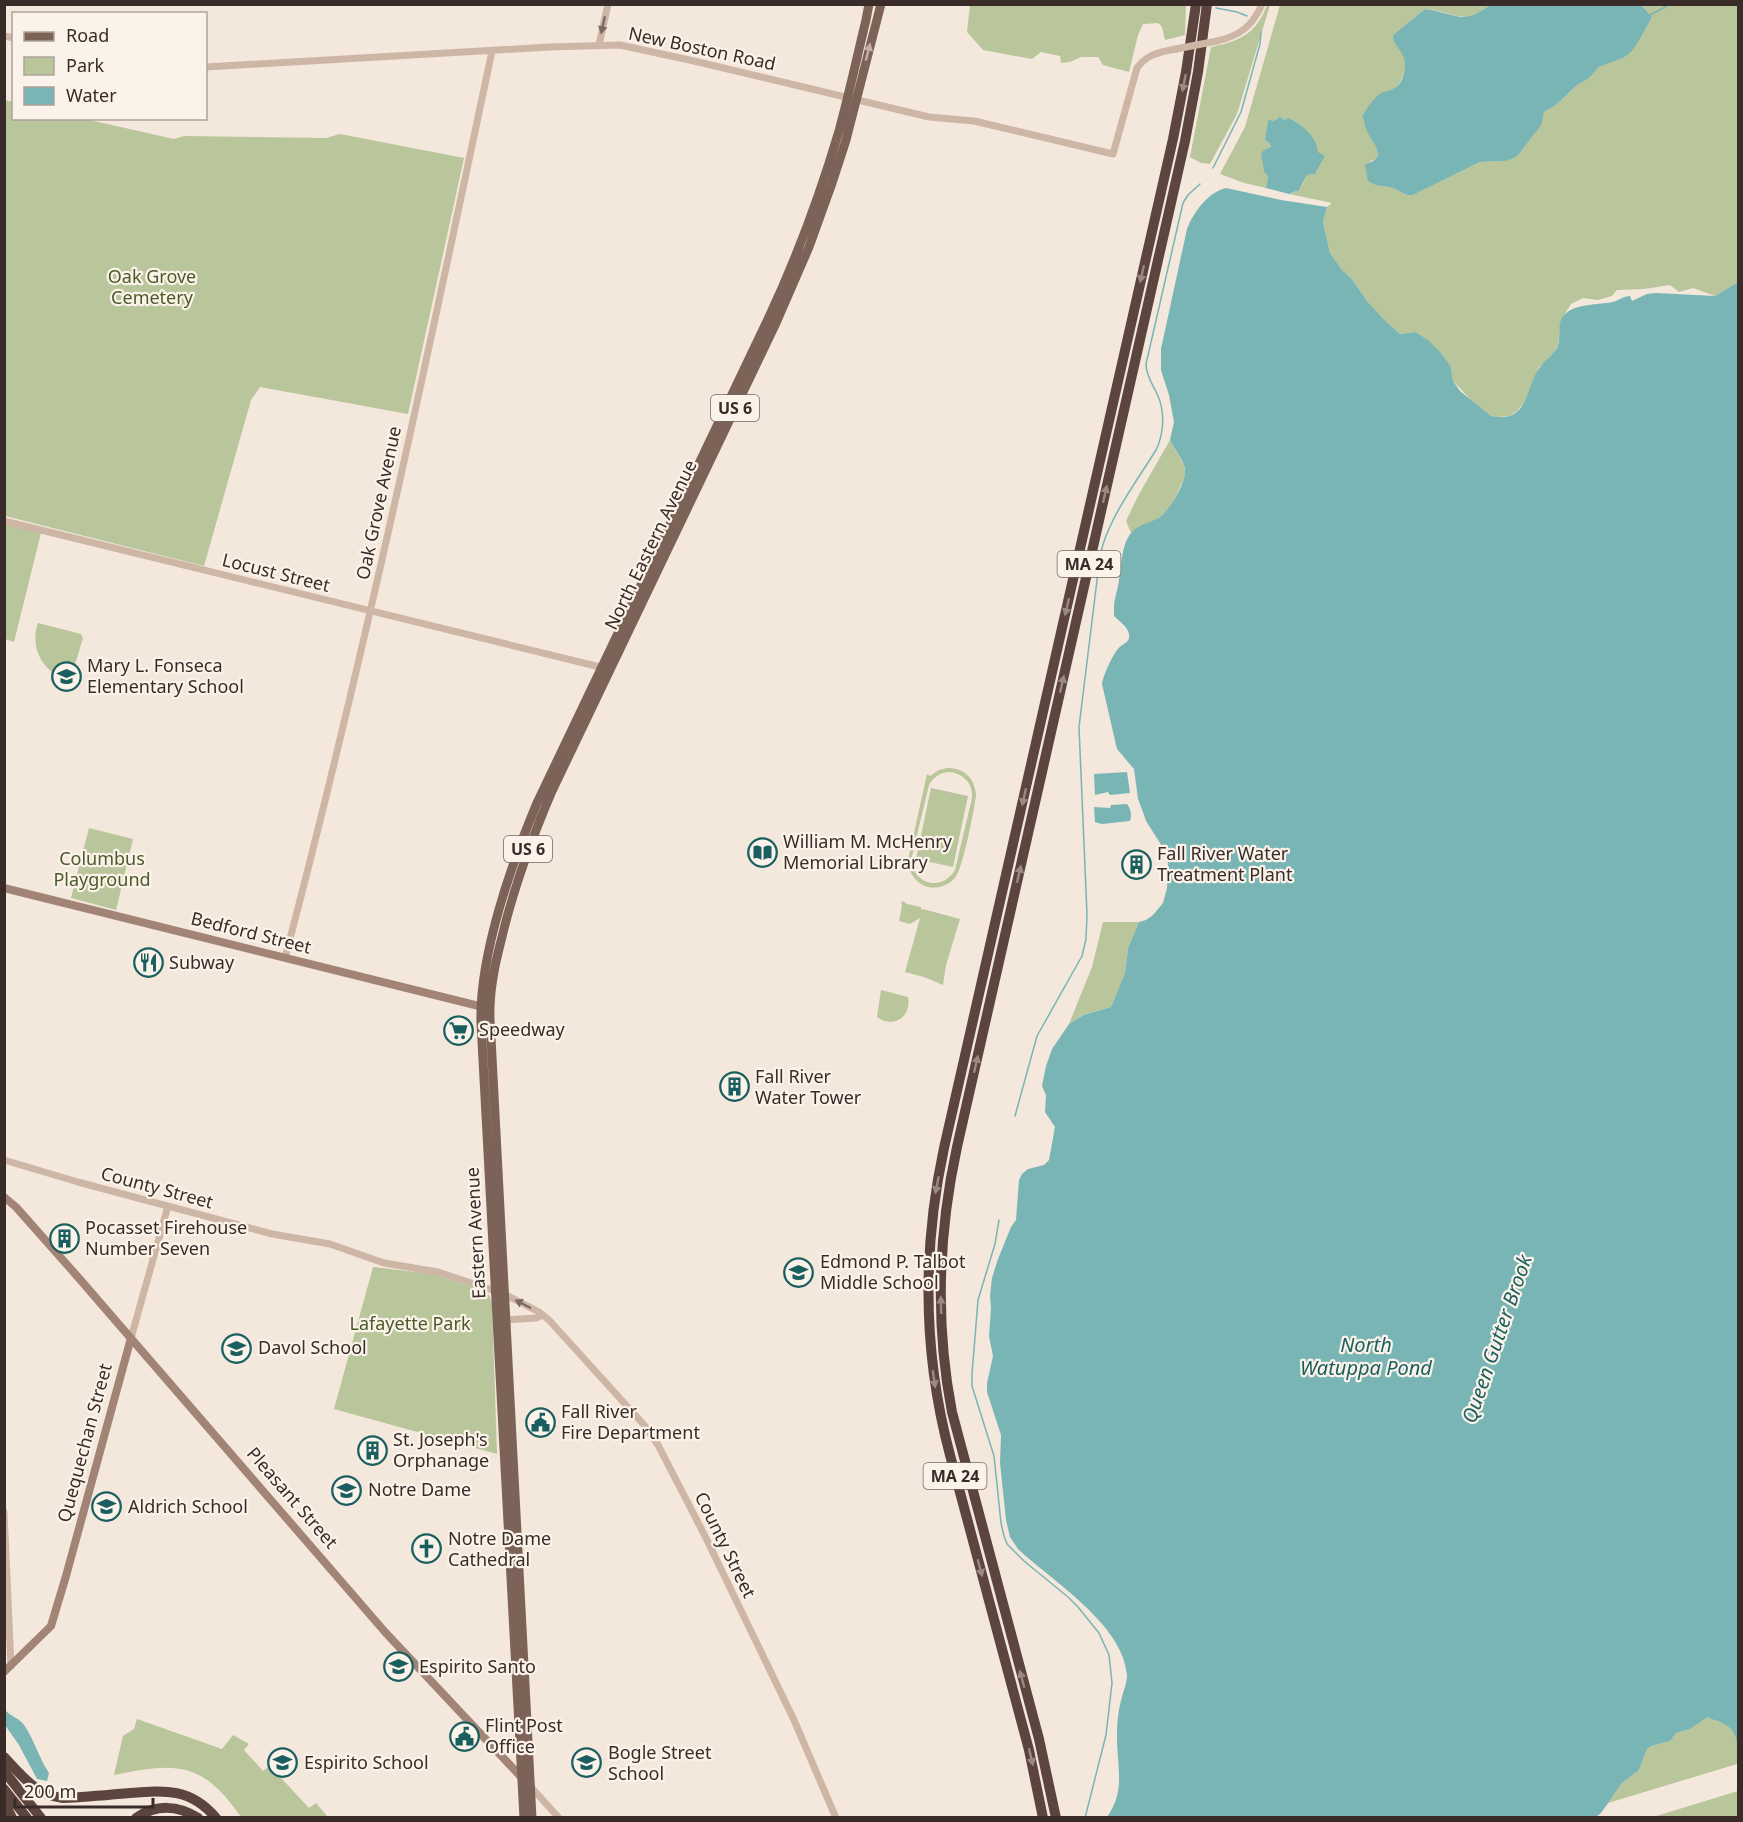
<svg xmlns="http://www.w3.org/2000/svg" width="1743" height="1822" viewBox="0 0 1743 1822" font-family="'Noto Sans',sans-serif">
	<style>
		.green { fill: #b9c59a; fill-rule: evenodd }
		.water { fill: #78b5b4 }
		.lines { fill: none; stroke-linecap: round; stroke-linejoin: round }
		.stream { stroke: #78b5b4; stroke-width: 1.5 }
		.tertiary { stroke: #ceb6a6; stroke-width: 7 }
		.secondary { stroke: #a28477; stroke-width: 8 }
		.primary { stroke: #7d6257; stroke-width: 9 }
		.motorway { stroke: #5b453e; stroke-width: 10 }
		.tertiary-bridge { stroke: #ceb6a6; stroke-width: 7 }
		.oneway { fill: #7c6a61 }
		.oneway2 { fill: #c2b1a7 }
		.oneway3 { fill: #9b8a82 }
		.labels { text-anchor: middle; stroke-width: 4.5; stroke-linejoin: round; paint-order: stroke }
		.shield { fill: #fbf2e9; stroke: #736762; stroke-width: 1.5 }
		.shield-label { font-size: 16px; font-weight: bold; fill: #392c28 }
		.street-label { font-size: 18px; fill: #392c28; stroke: #fbf2e9 }
		.park-label { font-size: 18px; fill: #4b5a29; stroke: #fbf2e9 }
		.poi-label { font-size: 18px; fill: #392c28; stroke: #fbf2e9; text-anchor: start }
		.water-label { font-size: 20px; font-style: italic; fill: #195f5f; stroke: #fbf2e9 }
	</style>
	<rect width="100%" height="100%" fill="#f4e7dc"/>
	<path class="green" d="M1676 4 1738 5V282L1715 296 1693 288 1679 292 1670 285 1644 289 1617 290 1612 296 1598 300 1583 298 1571 304 1561 320 1558 345 1554 354 1539 367 1527 399 1517 411 1509 416 1497 417 1491 416 1474 403 1453 381 1451 367 1415 332 1400 334 1383 320 1367 301 1351 278 1342 270 1330 253 1323 222 1327 207 1332 203 1289 194C1300 192 1303 184 1307 175L1315 174 1325 156 1317 152C1316 135 1302 125 1289 118L1284 120 1277 118 1273 121H1268L1265 140 1269 143 1271 148C1263 158 1260 166 1268 177L1266 188 1244 183 1220 174 1245 127 1280 5H1490C1462 26 1455 12 1425 9L1393 35C1396 42 1401 49 1404 56 1413 78 1380 107 1366 122 1366 135 1377 142 1378 155L1375 160 1370 161 1368 181C1378 188 1383 185 1393 188 1401 191 1404 196 1413 195L1480 162 1505 161 1519 154 1529 141 1544 112 1556 105 1577 85 1588 79 1599 67 1623 58 1639 41 1652 17 1643 7 1638 5Z
		M970 5H1186L1185 35 1165 40 1162 27 1158 23 1143 24 1138 35 1129 72 1103 65 1098 57H1081L1070 62 1061 63 1060 56 1041 52 1032 59 983 50 967 32Z
		M1267 5H1270L1237 114 1210 164 1201 163 1190 157 1211 47C1240 41 1256 34 1267 5Z
		M5 100 13 102 14 118 85 119 174 139 184 136 326 138 340 134 464 158 408 414 260 387 251 400 204 566 5 516Z
		M1170 440C1174 451 1183 459 1185 470 1186 475 1182 482 1180 487 1173 503 1167 515 1151 522 1143 526 1138 527 1131 533L1126 521 1138 496Z
		M5 524 41 533 14 642 5 639Z
		M38 623 81 634 83 638 70 681C44 674 29 649 38 623Z
		M947 768C964 768 975 778 976 795 974 811 963 868 955 878 948 886 935 890 925 886 914 881 908 871 908 860L927 774 930 776 939 770ZM951 772C965 775 973 784 972 798L955 870C941 893 910 884 912 856L929 785C934 776 941 772 951 772Z
		M931 788 968 796 953 867 916 859Z
		M89 828 133 839 116 910 71 898Z
		M903 901 907 904 921 907 922 911 923 909 960 919 946 965 943 985 924 977 905 972 920 918 910 924 899 921 902 906 901 903Z
		M1103 922H1139L1128 948 1125 973 1111 1007 1082 1015 1069 1024 1092 967Z
		M881 990 908 997C912 1017 893 1029 877 1017Z
		M373 1267 433 1274 481 1290 489 1295 492 1303 497 1454 334 1409Z
		M1708 1717C1714 1721 1720 1721 1726 1724 1740 1732 1737 1752 1737 1764L1608 1803 1622 1783 1639 1770 1647 1749 1651 1746 1670 1741 1676 1733 1690 1729Z
		M137 1719 222 1749 233 1735 249 1744 244 1750 263 1771 270 1766 309 1808 316 1803 328 1817H241C202 1761 177 1762 114 1775L123 1736 134 1729Z
		M1738 1791V1817H1653Z"/>
	<path class="water" d="M1638 4 1643 7 1652 17 1639 41 1631 52 1623 58 1599 67 1588 79 1577 85 1556 105 1544 112 1541 125 1519 154 1514 158 1505 161 1480 162 1413 195C1404 196 1401 191 1393 188 1383 185 1378 188 1368 181L1365 165 1375 160 1378 155C1377 145 1371 140 1367 131 1364 126 1366 122 1362 117 1366 109 1373 99 1380 94 1383 91 1389 91 1393 89 1402 85 1405 73 1405 65 1406 52 1393 47 1393 35L1425 9C1455 13 1462 26 1490 5Z
		M1280 117 1284 120 1289 118C1302 125 1316 135 1318 152L1325 156 1315 174 1307 175 1299 190 1289 194 1266 188 1268 177 1264 171 1261 154 1264 150 1271 147 1269 143 1265 140 1268 120 1273 121Z
		M1226 188 1281 200 1327 207 1323 222 1330 253 1342 270 1351 278 1367 301 1383 319 1400 334 1415 332 1428 340 1440 352 1451 367 1453 381 1460 391 1491 416C1530 424 1525 386 1540 367 1546 359 1554 355 1558 346 1561 336 1557 322 1564 315 1576 303 1598 305 1613 302 1619 300 1624 296 1630 296L1632 301 1647 294 1656 293 1715 296 1738 282V1771C1734 1757 1743 1735 1726 1725 1721 1721 1714 1721 1708 1717L1690 1729 1676 1733 1670 1741 1651 1746 1647 1749 1639 1770 1622 1783 1601 1813 1596 1817H1107C1126 1790 1117 1768 1117 1738 1117 1724 1118 1710 1122 1697 1124 1689 1127 1683 1127 1675 1123 1624 1052 1581 1018 1549L1010 1537 1006 1520 1000 1463 1001 1435 987 1392V1383L993 1356 989 1336 991 1308 990 1296 992 1278 998 1259 1011 1227 1016 1220 1019 1180 1022 1174 1028 1169 1044 1165 1049 1160 1055 1127 1045 1112 1046 1095 1042 1086 1046 1066 1052 1049 1069 1024 1083 1015 1111 1007 1125 973 1128 948 1139 922 1146 920 1153 915 1163 903 1167 888 1168 863 1160 843 1146 821 1143 812 1138 799 1134 769 1117 749 1102 684C1103 676 1113 654 1118 649 1121 644 1131 643 1129 634 1128 627 1119 621 1114 616V608C1114 598 1118 590 1119 580 1122 565 1121 544 1132 532 1139 524 1151 523 1160 517 1170 510 1187 481 1185 469 1183 458 1174 450 1170 440L1174 422 1169 395 1161 370V349L1187 229C1193 213 1208 192 1226 188Z
		M1127 772 1130 793 1110 795 1108 792 1095 795 1094 774Z
		M1127 804C1131 809 1132 816 1130 821L1102 824 1095 822 1094 807 1110 808 1111 805Z
		M5 1710C10 1716 19 1718 24 1725 34 1739 39 1758 49 1773L47 1781 37 1779 19 1745 5 1725Z"/>
	<g class="lines">
		<path class="stream" d="M1186 4V5
			M1216 8 1237 12 1247 16
			M1650 15 1667 6
			M1213 168 1241 112 1260 44 1261 32
			M1015 1116 1037 1036 1082 956 1086 939 1087 914 1079 727 1100 556C1107 520 1137 481 1156 450 1164 434 1165 412 1158 396 1154 386 1146 377 1146 364L1183 203 1188 195 1200 184
			M999 1220 995 1244 978 1300 972 1374V1386L994 1456 1001 1523 1004 1536 1007 1544 1024 1561 1068 1597 1078 1607 1099 1633 1109 1655 1112 1683 1106 1735 1085 1818"/>
		<path class="tertiary" d="M4 36 14 38
			M1217 41C1239 36 1253 26 1262 4
			M599 45 608 4
			M206 67 549 47 620 45 694 61 929 117 974 121 1113 154 1137 68C1147 54 1160 52 1176 49
			M4 521 604 668
			M285 958C364 658 428 355 492 51
			M4 1160 78 1182 272 1234 330 1244 384 1263 438 1272 504 1294 539 1312 549 1320 645 1426 658 1445 705 1536 794 1720 836 1818
			M503 1320 536 1318 542 1315
			M131 1338 168 1206
			M4 1512 11 1666
			M531 1787 559 1818"/>
		<path class="secondary" d="M4 888 487 1008
			M4 1197 16 1207 77 1276 385 1632 524 1780
			M4 1672 51 1626 66 1576 131 1338"/>
		<path class="primary" d="M524 1818 481 1023C479 956 511 865 537 803L769 317C797 257 820 195 839 131 849 94 857 57 866 20L869 4
			M532 1818 490 1019C489 993 494 967 501 941 513 889 531 840 552 791L776 323 809 247 831 186 846 140 881 4"/>
		<path class="motorway" d="M4 1757C22 1776 36 1795 63 1798 85 1797 107 1795 130 1793 165 1790 191 1788 216 1818
			M4 1771 41 1818
			M4 1789 27 1818
			M4 1802 12 1818
			M136 1818C156 1804 178 1805 198 1818
			M1043 1818 1029 1750 950 1455C923 1354 922 1251 944 1148L1173 139 1186 72 1196 4
			M1056 1818 1039 1739 952 1412C935 1324 938 1235 957 1147L1185 141 1198 72 1207 4"/>
		<path class="tertiary-bridge" d="M1176 49 1217 41"/>
	</g>
	<defs><path id="oneway-solid" d="M-6-.8H1V-3.2L6.5 0L1 3.2V.8H-6Z" transform="scale(1.5)"/></defs>
	<g class="oneway">
		<use href="#oneway-solid" transform="translate(603 25) rotate(102)"/>
		<use href="#oneway-solid" transform="translate(523 1304) rotate(-152)"/>
	</g>
	<use class="oneway2" href="#oneway-solid" transform="translate(868 52) rotate(-76)"/>
	<g class="oneway3">
		<use href="#oneway-solid" transform="translate(1184 83) rotate(101)"/>
		<use href="#oneway-solid" transform="translate(1142 274) rotate(103)"/>
		<use href="#oneway-solid" transform="translate(1105 494) rotate(-77)"/>
		<use href="#oneway-solid" transform="translate(1067 607) rotate(103)"/>
		<use href="#oneway-solid" transform="translate(1062 684) rotate(-77)"/>
		<use href="#oneway-solid" transform="translate(1024 797) rotate(103)"/>
		<use href="#oneway-solid" transform="translate(1019 874) rotate(-77)"/>
		<use href="#oneway-solid" transform="translate(976 1064) rotate(-77)"/>
		<use href="#oneway-solid" transform="translate(937 1185) rotate(101)"/>
		<use href="#oneway-solid" transform="translate(941 1305) rotate(-91)"/>
		<use href="#oneway-solid" transform="translate(934 1379) rotate(82)"/>
		<use href="#oneway-solid" transform="translate(980 1568) rotate(75)"/>
		<use href="#oneway-solid" transform="translate(1022 1679) rotate(-105)"/>
		<use href="#oneway-solid" transform="translate(1031 1757) rotate(76)"/>
	</g>
	<defs>
		<symbol id="school-ring" viewBox="-11 -11 22 22"><circle r="9.5" fill="#fbf2e9" stroke="#195f5f" stroke-width="1.5"/><path d="M0-5L7-2L0 1L-7-2ZM-4 1L0 2.5L4 1V4Q0 6-4 4Z" fill="#195f5f"/></symbol>
		<symbol id="library-ring" viewBox="-11 -11 22 22"><circle r="9.5" fill="#fbf2e9" stroke="#195f5f" stroke-width="1.5"/><path d="M-6-4Q-3-5.5-.7-3.5V5Q-3 3-6 4ZM6-4Q3-5.5 .7-3.5V5Q3 3 6 4Z" fill="#195f5f"/></symbol>
		<symbol id="building-ring" viewBox="-11 -11 22 22"><circle r="9.5" fill="#fbf2e9" stroke="#195f5f" stroke-width="1.5"/><path d="M-4-6H4V6H1V3H-1V6H-4ZM-2.5-4.3h1.7v1.8h-1.7ZM.8-4.3h1.7v1.8H.8ZM-2.5-1h1.7V.8h-1.7ZM.8-1h1.7V.8H.8Z" fill="#195f5f"/></symbol>
		<symbol id="restaurant-ring" viewBox="-11 -11 22 22"><circle r="9.5" fill="#fbf2e9" stroke="#195f5f" stroke-width="1.5"/><path d="M-5-6h1v4h1v-4h1v4h1v-4h1v5L-1.5 .5V6h-2V.5L-5-1ZM5-6V6H3V1.5H1.5Q1.5-4 5-6Z" fill="#195f5f"/></symbol>
		<symbol id="supermarket-ring" viewBox="-11 -11 22 22"><circle r="9.5" fill="#fbf2e9" stroke="#195f5f" stroke-width="1.5"/><path d="M-6-5.5h2.5l.6 2H6L4.5 2H-2.5L-4.4-4H-6ZM-1.5 3.2a1.3 1.3 0 1 0 .1 0ZM3 3.2a1.3 1.3 0 1 0 .1 0Z" fill="#195f5f"/></symbol>
		<symbol id="civic-ring" viewBox="-11 -11 22 22"><circle r="9.5" fill="#fbf2e9" stroke="#195f5f" stroke-width="1.5"/><path d="M-.6-6.5H3V-4.5H.6V-3L4-1V1h2V6H-6V1h2V-1L-.6-3ZM-1.2 2.5V6h2.4V2.5Z" fill="#195f5f"/></symbol>
		<symbol id="church-ring" viewBox="-11 -11 22 22"><circle r="9.5" fill="#fbf2e9" stroke="#195f5f" stroke-width="1.5"/><path d="M-1.2-6h2.4v3.5h3.3v2.4h-3.3V6h-2.4V-.1h-3.3v-2.4h3.3Z" fill="#195f5f"/></symbol>
	</defs>
	<g fill-rule="evenodd">
		<use href="#school-ring" x="50" y="660" width="33" height="33"/>
		<use href="#library-ring" x="746" y="836" width="33" height="33"/>
		<use href="#building-ring" x="1120" y="848" width="33" height="33"/>
		<use href="#restaurant-ring" x="132" y="946" width="33" height="33"/>
		<use href="#supermarket-ring" x="442" y="1014" width="33" height="33"/>
		<use href="#building-ring" x="718" y="1070" width="33" height="33"/>
		<use href="#building-ring" x="48" y="1222" width="33" height="33"/>
		<use href="#school-ring" x="782" y="1256" width="33" height="33"/>
		<use href="#school-ring" x="220" y="1332" width="33" height="33"/>
		<use href="#civic-ring" x="524" y="1406" width="33" height="33"/>
		<use href="#building-ring" x="356" y="1434" width="33" height="33"/>
		<use href="#school-ring" x="330" y="1474" width="33" height="33"/>
		<use href="#school-ring" x="90" y="1490" width="33" height="33"/>
		<use href="#church-ring" x="410" y="1532" width="33" height="33"/>
		<use href="#school-ring" x="382" y="1650" width="33" height="33"/>
		<use href="#civic-ring" x="448" y="1720" width="33" height="33"/>
		<use href="#school-ring" x="266" y="1746" width="33" height="33"/>
		<use href="#school-ring" x="570" y="1746" width="33" height="33"/>
	</g>
	<g class="labels">
		<g class="shield">
			<rect x="711" y="395" width="48" height="26" rx="4.5"/>
			<rect x="1057.5" y="551" width="63" height="26" rx="4.5"/>
			<rect x="504" y="836" width="48" height="26" rx="4.5"/>
			<rect x="923.5" y="1463" width="63" height="26" rx="4.5"/>
		</g>
		<g class="shield-label">
			<text x="735" y="414">US 6</text>
			<text x="1089" y="570">MA 24</text>
			<text x="528" y="855">US 6</text>
			<text x="955" y="1482">MA 24</text>
		</g>
		<g class="street-label">
			<text transform="translate(702 49) rotate(12)" y="6">New Boston Road</text>
			<text transform="translate(379 503) rotate(-78)" y="6">Oak Grove Avenue</text>
			<text transform="translate(651 545) rotate(-64)" y="6">North Eastern Avenue</text>
			<text transform="translate(276 573) rotate(14)" y="6">Locust Street</text>
			<text transform="translate(251 933) rotate(14)" y="6">Bedford Street</text>
			<text transform="translate(157 1188) rotate(15)" y="6">County Street</text>
			<text transform="translate(476 1233) rotate(-93)" y="6">Eastern Avenue</text>
			<text transform="translate(85 1443) rotate(-75)" y="6">Quequechan Street</text>
			<text transform="translate(292 1498) rotate(49)" y="6">Pleasant Street</text>
			<text transform="translate(725 1545) rotate(64)" y="6">County Street</text>
		</g>
		<g class="park-label">
			<text x="152" y="283">Oak Grove<tspan x="152" dy="21">Cemetery</tspan></text>
			<text x="102" y="865">Columbus<tspan x="102" dy="21">Playground</tspan></text>
			<text x="410" y="1330">Lafayette Park</text>
		</g>
		<g class="poi-label">
			<text x="87" y="672">Mary L. Fonseca<tspan x="87" dy="21">Elementary School</tspan></text>
			<text x="783" y="848">William M. McHenry<tspan x="783" dy="21">Memorial Library</tspan></text>
			<text x="1157" y="860">Fall River Water<tspan x="1157" dy="21">Treatment Plant</tspan></text>
			<text x="169" y="969">Subway</text>
			<text x="479" y="1036">Speedway</text>
			<text x="755" y="1083">Fall River<tspan x="755" dy="21">Water Tower</tspan></text>
			<text x="85" y="1234">Pocasset Firehouse<tspan x="85" dy="21">Number Seven</tspan></text>
			<text x="820" y="1268">Edmond P. Talbot<tspan x="820" dy="21">Middle School</tspan></text>
			<text x="258" y="1354">Davol School</text>
			<text x="561" y="1418">Fall River<tspan x="561" dy="21">Fire Department</tspan></text>
			<text x="393" y="1446">St. Joseph's<tspan x="393" dy="21">Orphanage</tspan></text>
			<text x="368" y="1496">Notre Dame</text>
			<text x="128" y="1513">Aldrich School</text>
			<text x="448" y="1545">Notre Dame<tspan x="448" dy="21">Cathedral</tspan></text>
			<text x="419" y="1673">Espirito Santo</text>
			<text x="485" y="1732">Flint Post<tspan x="485" dy="21">Office</tspan></text>
			<text x="608" y="1759">Bogle Street<tspan x="608" dy="21">School</tspan></text>
			<text x="304" y="1769">Espirito School</text>
		</g>
		<g class="water-label">
			<text transform="translate(1497 1339) rotate(-71)" y="7">Queen Gutter Brook</text>
			<text x="1366" y="1352">North<tspan x="1366" dy="23">Watuppa Pond</tspan></text>
		</g>
	</g>
	<rect width="1743" height="1822" fill="none" stroke="#392c28" stroke-width="12"/>
	<rect x="12" y="12" width="195" height="108" fill="#fbf2e9" stroke="#ada39c" stroke-width="1.5"/>
	<rect x="24" y="32" width="30" height="9" fill="#7d6257" stroke="#ada39c" stroke-width="1.5"/>
	<text x="66" y="42" font-size="18" fill="#392c28">Road</text>
	<rect x="24" y="57" width="30" height="18" fill="#b9c59a" stroke="#ada39c" stroke-width="1.5"/>
	<text x="66" y="72" font-size="18" fill="#392c28">Park</text>
	<rect x="24" y="87" width="30" height="18" fill="#78b5b4" stroke="#ada39c" stroke-width="1.5"/>
	<text x="66" y="102" font-size="18" fill="#392c28">Water</text>
	<path d="M15 1798v9h138v-9" fill="none" stroke="#392c28" stroke-width="3"/>
	<text x="24" y="1798" font-size="18" fill="#392c28" stroke="#fbf2e9" stroke-width="4.5" paint-order="stroke">200 m</text>
</svg>
